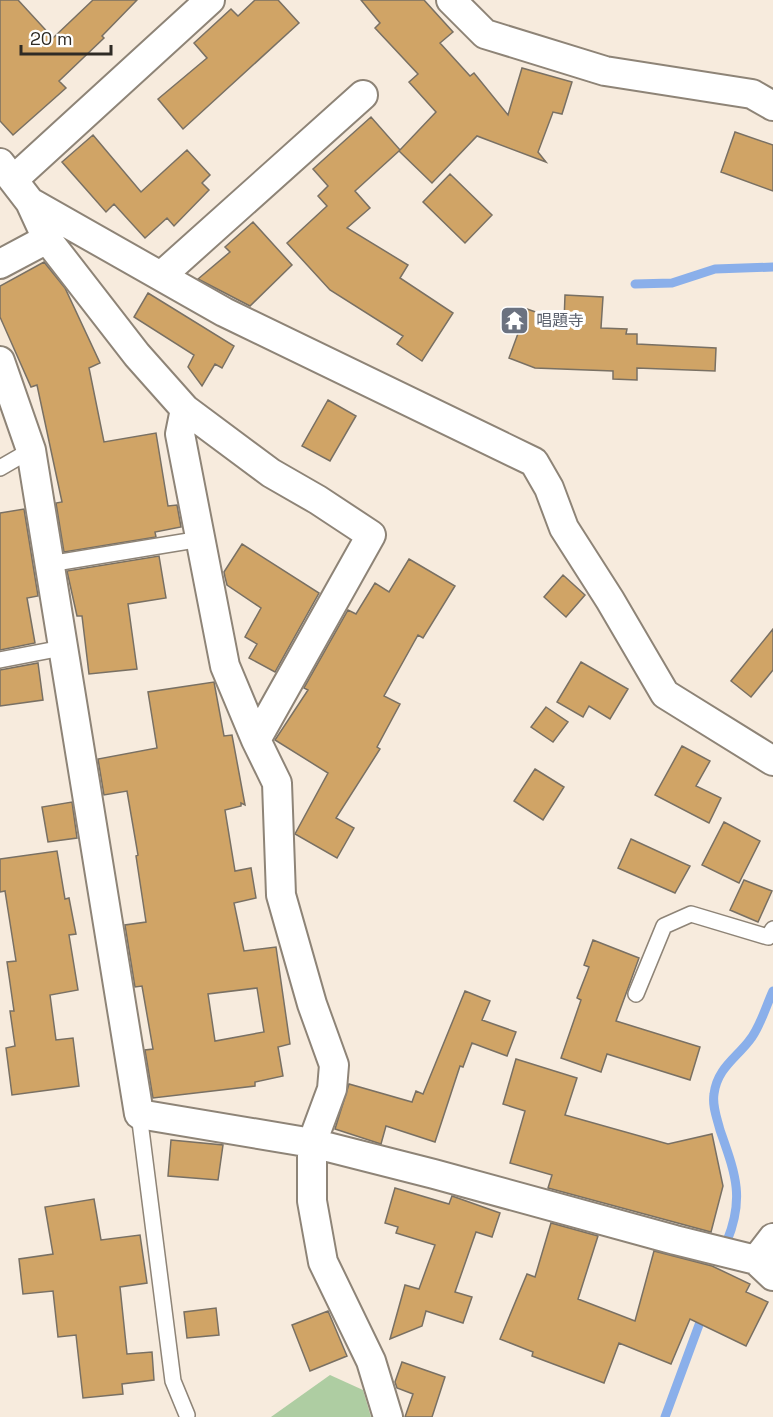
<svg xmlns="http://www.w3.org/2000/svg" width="773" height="1417" viewBox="0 0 773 1417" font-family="'Space Grotesk','Noto Sans JP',sans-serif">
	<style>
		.green { fill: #aecda2 }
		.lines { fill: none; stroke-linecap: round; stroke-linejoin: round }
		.stream { stroke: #8aafea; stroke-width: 9 }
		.building { fill: #d0a466; stroke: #797063; stroke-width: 1.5; fill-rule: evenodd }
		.service-casing { stroke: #8e8477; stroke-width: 18 }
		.minor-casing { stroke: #8e8477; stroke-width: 32 }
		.service { stroke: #fff; stroke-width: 15 }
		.minor { stroke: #fff; stroke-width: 28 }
		.labels { text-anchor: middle; stroke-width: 6; stroke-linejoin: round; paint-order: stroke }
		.worship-label { font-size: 16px; fill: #5b616d; stroke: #fff; text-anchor: start }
	</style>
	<rect width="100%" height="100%" fill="#f7ebdd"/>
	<path class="green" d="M330 1375 363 1390 371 1417H271Z"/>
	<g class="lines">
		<path class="stream" d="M635 284 672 283 715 269 773 267
			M727 1241C745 1197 735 1173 720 1130 717 1118 712 1106 714 1094 717 1069 735 1059 749 1041 760 1028 766 1006 773 991
			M665 1417 703 1314"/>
	</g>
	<path class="building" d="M0 0H18L53 38 93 0H137L102 36 104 38 59 81 66 88 13 135 0 121Z
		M255 0H278L299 23 183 129 158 99 207 58 194 43 231 9 238 16Z
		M361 0H424L453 32 440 43 470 76 474 73 508 115 522 68 572 82 562 114 553 112 538 152 546 162 477 136 432 183 399 151 355 191 370 208 347 228 408 265 400 278 453 313 422 361 397 344 403 336 330 290 287 243 327 206 318 196 328 186 313 169 371 117 400 150 436 112 409 82 418 74 375 28 380 23Z
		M735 132 773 145V191L721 172Z
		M93 135 141 192 187 150 210 175 202 183 209 190 174 226 167 218 145 238 114 204 106 212 62 162Z
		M450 174 492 215 465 243 423 202Z
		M253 222 292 265 250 306 198 279 230 252 225 247Z
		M44 262 65 288 100 363 89 368 104 442 156 433 168 506 177 505 181 527 155 532 156 537 64 552 56 503 62 502 37 385 31 387 0 317V286Z
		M148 293 234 346 222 368 215 364 202 386 188 367 194 355 134 317Z
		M565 295 603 297 601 328 627 329 626 334H637V344L716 348 715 371 637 368V380L613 379V371L535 368 509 358 527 309 564 322Z
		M328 400 356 416 330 461 302 446Z
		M24 509 38 596 27 598 35 643 0 650V513Z
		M242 544 319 593 275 672 249 658 257 644 245 637 261 608 227 585 225 577 224 572Z
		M159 556 166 598 128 604 137 669 89 674 82 616H77L67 571Z
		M409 559 455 586 423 638 418 635 384 696 400 704 377 747 380 749 336 818 354 828 337 858 295 834 328 773 275 740 308 690 304 688 348 610 356 614 375 583 389 592Z
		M563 575 585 595 566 617 544 597Z
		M773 629V670L751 697 731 681Z
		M581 662 628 689 610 719 589 706 583 717 557 702Z
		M38 663 43 700 0 706V670Z
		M214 682 224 736 232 735 245 805 241 803V806L225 810 235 871 251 868 256 898 234 903 244 951 276 947 290 1044 278 1047 283 1076 255 1082V1086L153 1098 145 1050 153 1049 142 986 135 987 125 925 146 922 136 856 138 855 127 791 104 795 98 759 157 748 148 692ZM257 988 264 1032 215 1041 208 994Z
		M546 707 568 722 553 742 531 727Z
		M682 746 710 761 696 786 721 798 709 823 655 795Z
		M535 769 564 787 543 820 514 801Z
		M72 802 77 838 48 842 42 807Z
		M724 822 760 841 739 883 702 865Z
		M631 839 690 866 675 893 618 868Z
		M57 851 65 899 69 898 76 934 69 935 78 990 50 995 56 1040 73 1038 79 1086 12 1095 6 1048 15 1046 10 1011H14L7 962 16 961 5 891 0 892V859Z
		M744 880 772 891 758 922 730 910Z
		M593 940 639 958 616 1021 700 1047 690 1080 607 1054 601 1072 561 1058 581 1000 577 998 589 967 584 965Z
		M465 991 490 1001 482 1020 516 1032 507 1056 472 1043 463 1067 460 1066 435 1142 386 1126 381 1144 335 1129 349 1084 412 1102 416 1091 423 1094Z
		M516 1059 577 1078 565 1115 668 1144 712 1134 723 1186 711 1232 548 1188 552 1175 510 1163 525 1111 503 1104Z
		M171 1140 223 1145 218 1180 168 1176Z
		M395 1188 449 1204 452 1196 500 1213 492 1237 476 1232 455 1292 472 1297 463 1323 426 1311 422 1326 390 1339 405 1285 419 1289 435 1245 396 1233 398 1227 385 1223Z
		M94 1199 101 1240 140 1235 147 1283 120 1287 127 1354 152 1352 154 1380 122 1384 123 1394 83 1398 76 1335 58 1337 53 1291 23 1294 19 1259 53 1254 45 1207Z
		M551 1223 598 1236 578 1299 635 1321 654 1251 712 1266 750 1284 746 1292 768 1302 746 1346 690 1319 671 1364 619 1343 604 1383 532 1356 533 1352 500 1339 527 1274 535 1277Z
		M216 1308 219 1335 187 1338 184 1312Z
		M328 1311 347 1356 310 1371 292 1325Z
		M402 1362 445 1377 432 1417H405L413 1394 397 1388 395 1382Z"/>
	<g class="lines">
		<defs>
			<path id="service" d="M0 468 31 450
				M49 564 201 539
				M0 660 62 648
				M636 994 664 926 691 914 768 937 773 929
				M139 1114 173 1381 187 1415"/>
			<path id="minor" d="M451 0 485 34 605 71 752 94 773 106
				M0 163 30 202 47 239 137 355 185 409 271 473 318 500 371 535 256 740 277 783 281 895 312 1004 334 1065 332 1089 312 1143V1201L323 1262 371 1361 388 1417
				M13 180 210 0
				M30 202 224 312 534 462 549 488 564 528 610 600 665 694 773 761
				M0 264 47 239
				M161 276 363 95
				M0 361 31 450 139 1114 312 1143 434 1174 675 1240 756 1260 773 1276
				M185 409 180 434 225 666 256 740
				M756 1260 773 1238"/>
		</defs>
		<use href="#service" class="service-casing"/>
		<use href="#minor" class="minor-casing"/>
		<use href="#service" class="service"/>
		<use href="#minor" class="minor"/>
	</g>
	<defs>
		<symbol id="temple-square" viewBox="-11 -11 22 22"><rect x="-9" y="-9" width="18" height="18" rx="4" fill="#6b7280" stroke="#fff"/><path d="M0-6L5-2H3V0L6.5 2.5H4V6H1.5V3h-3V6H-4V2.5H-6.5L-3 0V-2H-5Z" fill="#fff"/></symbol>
	</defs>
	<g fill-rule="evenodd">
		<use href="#temple-square" x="498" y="304" width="33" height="33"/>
	</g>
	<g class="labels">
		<g class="worship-label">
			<text x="536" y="326">唱題寺</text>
		</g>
	</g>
	<path d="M21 45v9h90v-9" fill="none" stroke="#2f2b25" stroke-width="3"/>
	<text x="30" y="45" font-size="18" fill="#2f2b25" stroke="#ffffff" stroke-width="4.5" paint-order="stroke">20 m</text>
</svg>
